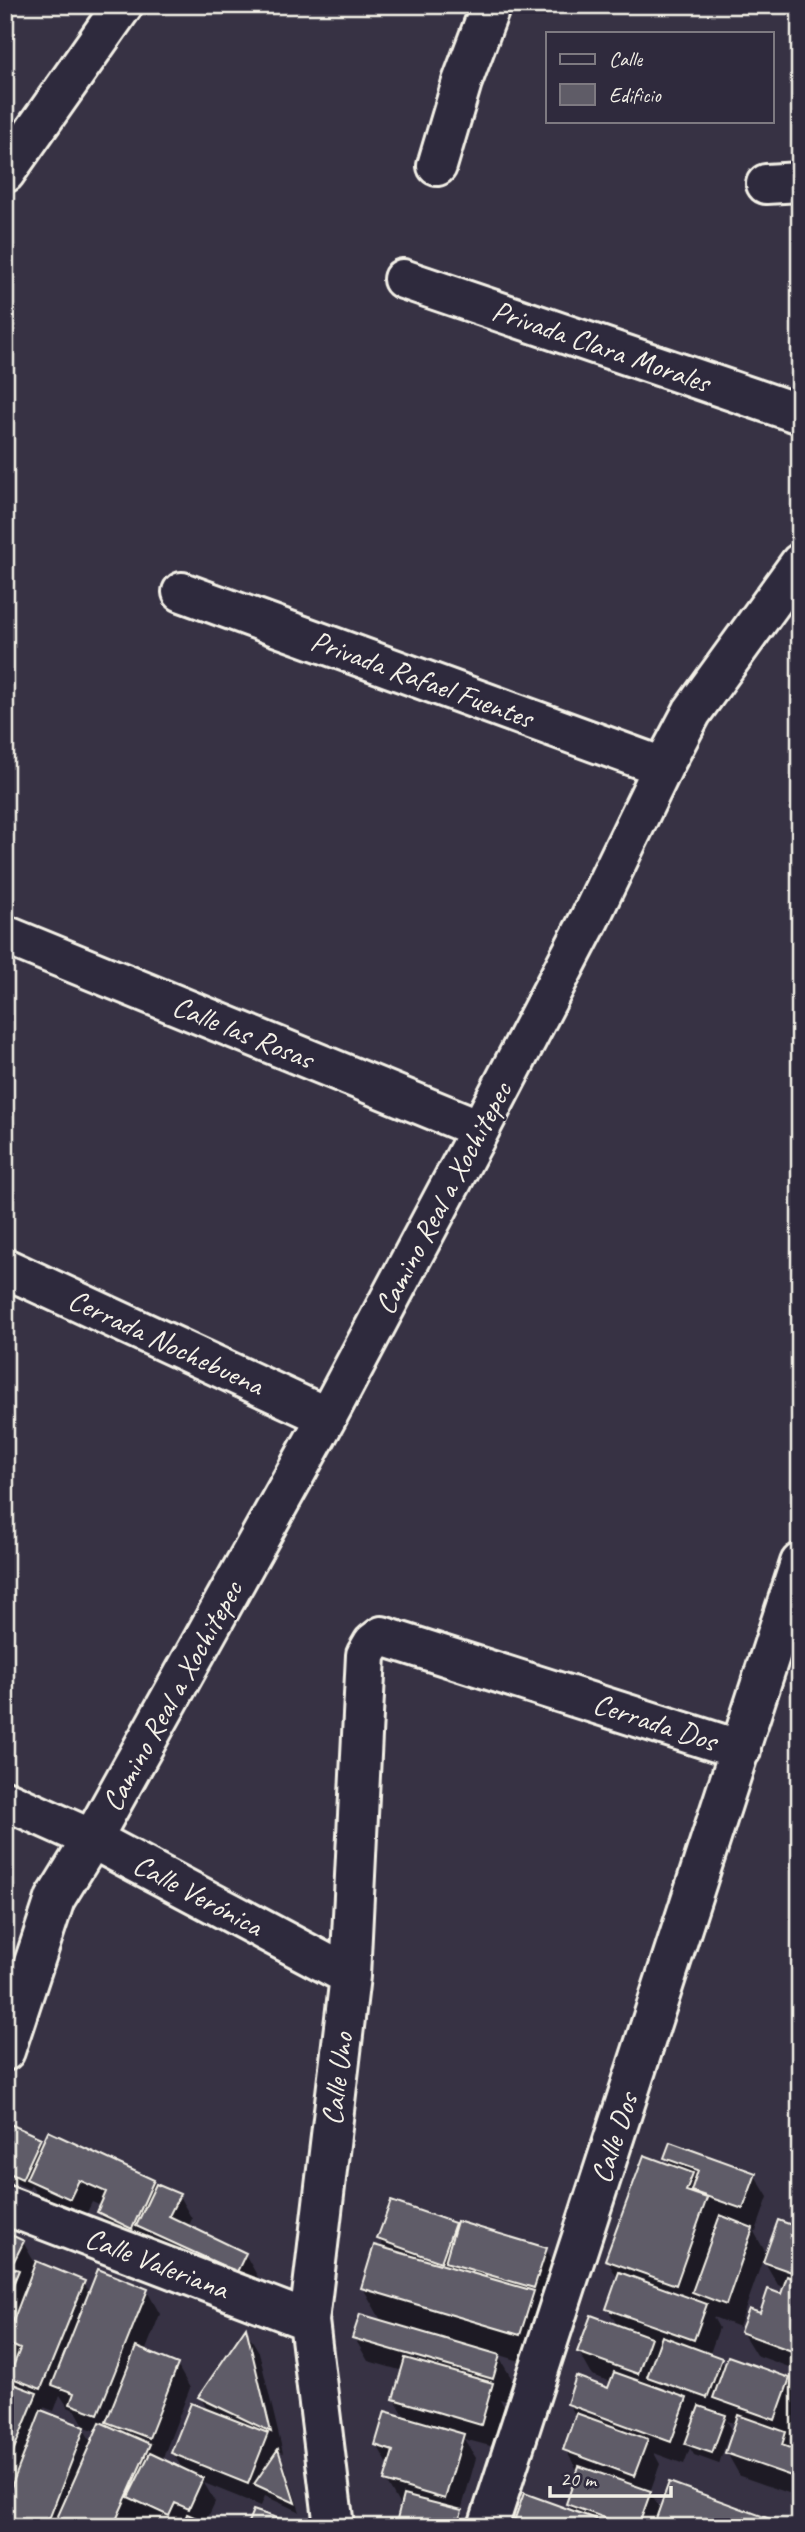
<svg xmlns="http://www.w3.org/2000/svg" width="805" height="2532" viewBox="0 0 805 2532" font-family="Caveat,sans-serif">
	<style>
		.shadow { fill: #0007; fill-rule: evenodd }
		.building { fill: #5f5c67; stroke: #f4f1e8; stroke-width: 2 }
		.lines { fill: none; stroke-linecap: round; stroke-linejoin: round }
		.street-casing { stroke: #f4f1e8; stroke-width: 44 }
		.street { stroke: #2f2a3d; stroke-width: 38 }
		.labels { text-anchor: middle; stroke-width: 5; stroke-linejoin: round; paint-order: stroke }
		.street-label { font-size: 30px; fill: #f4f1e8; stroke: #2f2a3d }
	</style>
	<rect width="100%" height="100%" fill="#373244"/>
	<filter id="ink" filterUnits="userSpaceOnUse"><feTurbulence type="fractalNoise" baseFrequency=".0143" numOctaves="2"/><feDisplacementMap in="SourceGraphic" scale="14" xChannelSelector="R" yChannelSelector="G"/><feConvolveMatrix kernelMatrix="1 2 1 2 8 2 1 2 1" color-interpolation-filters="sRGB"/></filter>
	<g filter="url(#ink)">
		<path class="shadow" d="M5 2138 40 2140 43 2146 153 2181 155 2185 179 2196 192 2219 188 2227 245 2254 258 2277 250 2294 112 2235 99 2212 101 2206 92 2202 83 2221 41 2202 31 2185 29 2189 5 2178Z
			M666 2158 754 2174 768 2197 756 2231 753 2230 767 2255 800 2230V2371L756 2355 742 2332 782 2296 785 2288 778 2285 763 2259 739 2327 713 2317 719 2328 709 2356 721 2360 726 2368 789 2380 800 2398V2410L789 2441 795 2452 800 2454V2497L740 2476 727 2453 737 2424 727 2421 731 2428 719 2464 694 2455 690 2448 684 2464 654 2453 660 2464 650 2492 661 2511 780 2524 781 2527H513L573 2512 568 2503 579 2473 565 2449 577 2418 569 2404 609 2390 612 2382 592 2375 579 2352 618 2326 607 2308 618 2279 607 2260 671 2167Z
			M392 2203 457 2226 546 2249 559 2272 539 2367 497 2354 512 2379 506 2401 500 2399 505 2408 494 2447 464 2439 476 2458 461 2511 470 2527H397L402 2505 399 2504 386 2481 390 2468 377 2445 406 2419 395 2399 403 2371 368 2361 354 2337 382 2322 363 2288 385 2250 379 2239Z
			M5 2234 23 2242 36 2265 83 2282 90 2294 147 2291 160 2314 145 2352 177 2365 190 2388 162 2460 183 2470 173 2453 209 2412 200 2397 246 2330 259 2352 283 2453 276 2450 284 2463 300 2512 265 2496 261 2506 204 2483 215 2502 205 2524 213 2527H157L144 2520 141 2516 138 2527H5V2382L17 2387 11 2377 17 2361 10 2348 5 2359ZM60 2395 68 2407 76 2411 85 2427 97 2431 92 2443 83 2428 47 2414 43 2407 54 2411Z"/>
		<path class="building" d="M10 2124 41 2138 22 2179 5 2171V2134Z
			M48 2131 154 2180 132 2229 97 2212 106 2192 79 2180 70 2199 26 2179Z
			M670 2142 756 2173 743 2209 691 2191 698 2170 664 2158Z
			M644 2155 693 2173 686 2191 707 2198 676 2285 605 2260Z
			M156 2184 180 2194 169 2216 246 2253 237 2272 136 2226Z
			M391 2201 455 2223 441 2262 377 2239Z
			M720 2215 753 2228 726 2305 692 2292Z
			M778 2220 800 2228V2275L763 2262Z
			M457 2221 547 2248 534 2288 445 2262Z
			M5 2232 24 2241 14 2261 5 2257Z
			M374 2245 534 2291 520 2335 361 2288Z
			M36 2261 85 2281 41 2389 9 2377 20 2349 5 2342Z
			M5 2265 19 2270 5 2304Z
			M98 2269 148 2289 98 2414 70 2404 74 2393 52 2385Z
			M619 2272 707 2304 694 2340 606 2309Z
			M787 2276 800 2281V2354L740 2332 749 2309 760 2313 768 2289 781 2294Z
			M360 2314 500 2355 493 2379 352 2338Z
			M591 2315 651 2337 638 2374 577 2352Z
			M246 2327 271 2432 198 2397Z
			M662 2336 722 2358 707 2398 647 2377Z
			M136 2347 178 2364 149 2438 106 2422Z
			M728 2356 790 2378 775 2420 713 2398Z
			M405 2358 493 2383 481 2425 393 2399Z
			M614 2372 687 2398 671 2442 567 2404 576 2376 608 2388Z
			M5 2381 37 2393 5 2471Z
			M191 2403 268 2433 248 2484 171 2453Z
			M699 2406 726 2415 712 2453 685 2444Z
			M41 2410 85 2427 46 2527H6L5 2503Z
			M385 2411 464 2434 445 2499 384 2481 393 2451 375 2445Z
			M576 2413 648 2439 634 2476 563 2450Z
			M738 2415 786 2432 782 2445 800 2452V2479L725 2453Z
			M100 2422 150 2444 113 2527H53Z
			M278 2449 295 2503 254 2484Z
			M150 2453 203 2478 189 2509 175 2503 169 2516 128 2497Z
			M579 2466 651 2491 638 2527H630L566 2504Z
			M669 2482 781 2523 779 2527H653Z
			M524 2493 618 2527H512Z
			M403 2495 462 2510 458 2527H395Z
			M253 2510 295 2524 296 2527H246Z
			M187 2514 218 2527H182Z
			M125 2519 143 2527H122Z"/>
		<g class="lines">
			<defs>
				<path id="street" d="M437 166 462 82 491 5
					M5 173 123 5
					M766 184 800 182
					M403 279 800 414
					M182 592 663 767
					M5 935 480 1129
					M5 1268 327 1417
					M5 1800 92 1839 350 1976
					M5 2051 55 1899 92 1839 327 1417 480 1129 589 920 663 767 692 712 800 563
					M5 2205 309 2321
					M334 2527 309 2321 350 1976 366 1655 373 1643 382 1636 741 1750
					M488 2527 800 1563"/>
			</defs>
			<use href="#street" class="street-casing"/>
			<use href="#street" class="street"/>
		</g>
	</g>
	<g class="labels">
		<g class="street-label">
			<text transform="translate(601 346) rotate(19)" y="10">Privada Clara Morales</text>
			<text transform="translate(422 679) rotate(20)" y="10">Privada Rafael Fuentes</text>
			<text transform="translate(243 1032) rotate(22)" y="10">Calle las Rosas</text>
			<text transform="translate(443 1198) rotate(-62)" y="10">Camino Real a Xochitepec</text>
			<text transform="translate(166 1342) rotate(25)" y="10">Cerrada Nochebuena</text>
			<text transform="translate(172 1696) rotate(-61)" y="10">Camino Real a Xochitepec</text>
			<text transform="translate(655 1722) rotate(18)" y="10">Cerrada Dos</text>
			<text transform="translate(198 1895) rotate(28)" y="10">Calle Verónica</text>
			<text transform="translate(337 2079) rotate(-83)" y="10">Calle Uno</text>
			<text transform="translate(614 2138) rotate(-72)" y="10">Calle Dos</text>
			<text transform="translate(157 2263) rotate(21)" y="10">Calle Valeriana</text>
		</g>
	</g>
	<rect width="805" height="2532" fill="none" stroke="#2f2a3d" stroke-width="28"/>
	<rect x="14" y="14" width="777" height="2504" fill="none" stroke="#f4f1e8" stroke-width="2.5" filter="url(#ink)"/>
	<rect x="546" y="32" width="228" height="91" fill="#2f2a3d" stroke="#7e7a81" stroke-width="2"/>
	<rect x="560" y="54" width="35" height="10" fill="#2f2a3d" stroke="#7e7a81" stroke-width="2"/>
	<text x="609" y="66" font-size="21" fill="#f4f1e8">Calle</text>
	<rect x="560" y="84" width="35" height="21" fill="#5f5c67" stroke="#7e7a81" stroke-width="2"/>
	<text x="609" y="102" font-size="21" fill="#f4f1e8">Edificio</text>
	<path d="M550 2486v10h121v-10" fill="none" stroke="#f4f1e8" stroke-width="3.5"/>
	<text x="560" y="2486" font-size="21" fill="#f4f1e8" stroke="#2f2a3d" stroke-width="5" paint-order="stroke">20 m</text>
</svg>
